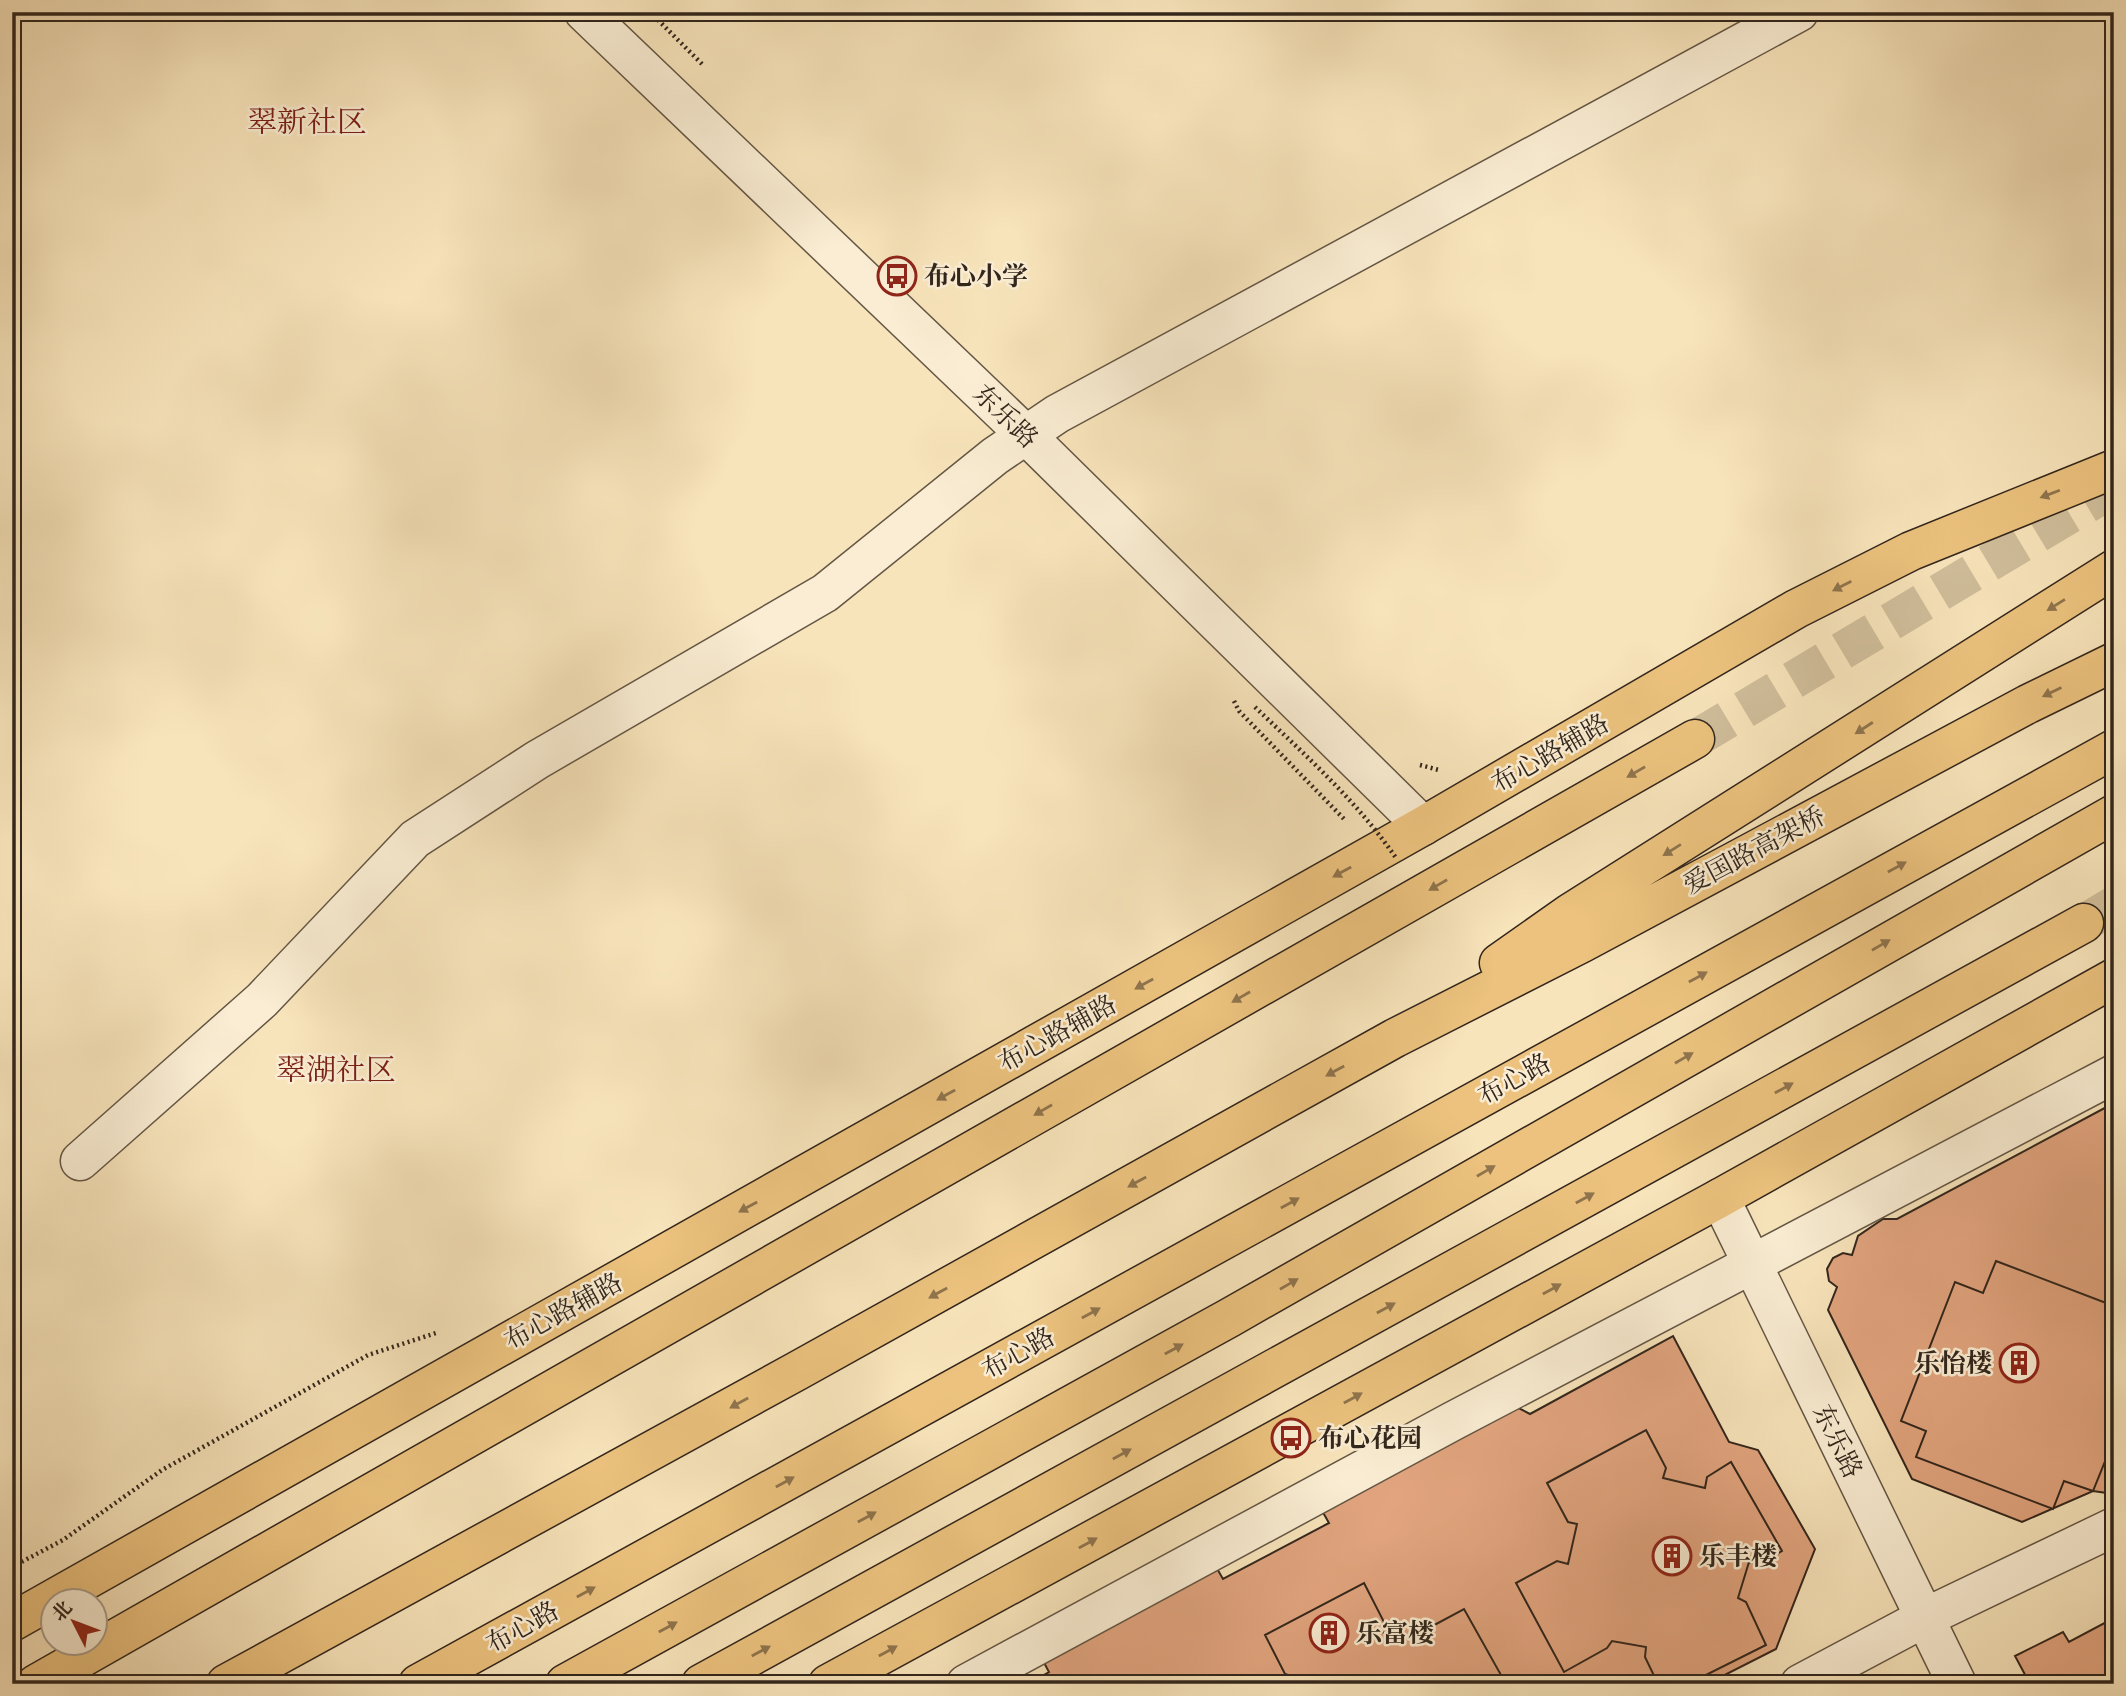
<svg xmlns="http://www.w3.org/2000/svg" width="2126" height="1696" viewBox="0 0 2126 1696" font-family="'EB Garamond','Noto Serif SC',serif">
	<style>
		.building { fill: #e1a47e; stroke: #32261c; stroke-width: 2 }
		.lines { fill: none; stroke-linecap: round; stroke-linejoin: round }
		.highway-tunnel { stroke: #d0be9b; stroke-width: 38; stroke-dasharray: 38 19; stroke-linecap: butt }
		.minor-casing { stroke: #645644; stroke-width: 41 }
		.highway-casing { stroke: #32261c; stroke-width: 41 }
		.path { stroke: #32261c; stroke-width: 4.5; stroke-dasharray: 2 3.5; stroke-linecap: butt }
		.minor { stroke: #faedd3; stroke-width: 38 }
		.highway { stroke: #ecc27e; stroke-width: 38 }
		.path-bridge { stroke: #32261c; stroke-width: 4.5; stroke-dasharray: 2 3.5; stroke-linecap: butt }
		.oneway { fill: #8f744d }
		.labels { text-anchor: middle; stroke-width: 5; stroke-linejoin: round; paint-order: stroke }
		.poi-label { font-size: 26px; font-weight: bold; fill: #32261c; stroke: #faedd3; text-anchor: start }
		.street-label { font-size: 26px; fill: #32261c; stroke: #faedd3 }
		.quarter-label { font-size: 30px; fill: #7a1f14; stroke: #faedd3 }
	</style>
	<rect width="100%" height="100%" fill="#f8e4bb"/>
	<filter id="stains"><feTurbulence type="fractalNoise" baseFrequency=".00286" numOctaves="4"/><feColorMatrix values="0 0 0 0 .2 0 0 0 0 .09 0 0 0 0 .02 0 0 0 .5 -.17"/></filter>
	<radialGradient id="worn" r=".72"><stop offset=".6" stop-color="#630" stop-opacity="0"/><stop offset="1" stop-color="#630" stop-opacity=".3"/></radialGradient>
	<path class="building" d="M2114 1103V1494L2093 1491 2022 1522 1912 1479 1828 1310 1837 1287 1829 1281 1827 1269 1833 1258 1843 1253 1852 1255 1858 1236 1883 1219H1897Z
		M1996 1261 2114 1306V1439L2093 1491 2064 1481 2053 1509 1916 1457 1926 1431 1901 1421 1955 1282 1983 1293Z
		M1673 1336 1729 1442 1758 1450 1815 1549 1776 1649 1707 1684H1028L1049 1672 1041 1657 1215 1565 1223 1579 1329 1523 1321 1509 1509 1403 1530 1414Z
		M1646 1430 1666 1468 1663 1478 1705 1488 1707 1477 1731 1462 1782 1551 1759 1565 1749 1562 1738 1598 1746 1602 1766 1645 1688 1684H1658L1645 1657 1646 1647 1612 1641 1607 1648 1564 1672 1516 1583 1557 1561 1568 1564 1577 1524 1568 1522 1547 1483Z
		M1364 1583 1384 1622 1381 1632 1422 1642 1425 1630 1464 1609 1506 1684H1293L1295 1677 1285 1674 1265 1635Z
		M2114 1618V1684H2030L2015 1656 2063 1632 2069 1642Z"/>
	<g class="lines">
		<path class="highway-tunnel" d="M1695 739 2114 488
			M2084 923 2114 905"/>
		<defs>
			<path id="minor" d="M584 12 1027 436 1423 826
				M80 1161 262 1000 415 839 537 760 825 593 995 456 1057 414 1799 12
				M1720 1198 1957 1684
				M966 1684 1453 1421 2114 1074
				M1800 1684 1926 1617 2114 1527"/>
			<path id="highway" d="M1499 963 1570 913 2114 569
				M12 1622 1423 826 1796 609 1911 551 2114 469
				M36 1684 1695 739
				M226 1684 797 1371 1395 1038 1582 943 2028 704 2114 662
				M418 1684 2114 749
				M565 1684 1229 1318 2114 814
				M701 1684 2084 923
				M828 1684 1720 1198 2114 978"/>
		</defs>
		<use href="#minor" class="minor-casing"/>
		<use href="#highway" class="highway-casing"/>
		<path class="path" d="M650 12 703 65
			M1234 701 1239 711 1346 821
			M1420 765 1439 770
			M12 1567 63 1540 162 1470 368 1355 436 1333"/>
		<use href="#minor" class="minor"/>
		<use href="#highway" class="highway"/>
		<path class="path-bridge" d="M1255 707C1305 755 1357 801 1396 858"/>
	</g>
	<defs><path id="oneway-solid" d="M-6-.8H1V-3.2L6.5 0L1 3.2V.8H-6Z" transform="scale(1.75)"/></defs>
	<g class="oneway">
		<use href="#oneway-solid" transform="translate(2050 494) rotate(159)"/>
		<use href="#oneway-solid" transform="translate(1842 586) rotate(153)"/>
		<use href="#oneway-solid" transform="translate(2056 605) rotate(148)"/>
		<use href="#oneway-solid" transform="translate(2052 692) rotate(154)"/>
		<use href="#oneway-solid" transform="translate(1864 728) rotate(147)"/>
		<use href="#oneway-solid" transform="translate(1636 772) rotate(150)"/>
		<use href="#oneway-solid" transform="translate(1672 850) rotate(148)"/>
		<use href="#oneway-solid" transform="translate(1897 867) rotate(-29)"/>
		<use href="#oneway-solid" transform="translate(1342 872) rotate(151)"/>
		<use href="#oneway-solid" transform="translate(1438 885) rotate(150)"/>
		<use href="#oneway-solid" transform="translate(1881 945) rotate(-30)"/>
		<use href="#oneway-solid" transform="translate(1698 977) rotate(-29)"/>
		<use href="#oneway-solid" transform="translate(1144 984) rotate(151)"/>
		<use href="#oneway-solid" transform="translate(1241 997) rotate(150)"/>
		<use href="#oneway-solid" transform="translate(1684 1058) rotate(-30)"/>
		<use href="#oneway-solid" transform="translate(1335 1071) rotate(151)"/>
		<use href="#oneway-solid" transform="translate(1784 1088) rotate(-29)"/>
		<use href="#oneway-solid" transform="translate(946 1095) rotate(151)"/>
		<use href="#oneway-solid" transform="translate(1043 1110) rotate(150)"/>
		<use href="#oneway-solid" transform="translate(1486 1171) rotate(-30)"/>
		<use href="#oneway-solid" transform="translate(1137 1182) rotate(151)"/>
		<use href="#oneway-solid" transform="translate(1585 1198) rotate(-29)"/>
		<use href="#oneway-solid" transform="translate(1290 1203) rotate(-29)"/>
		<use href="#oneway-solid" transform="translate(748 1207) rotate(151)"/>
		<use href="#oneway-solid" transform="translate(1289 1284) rotate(-30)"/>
		<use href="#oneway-solid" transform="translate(1552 1289) rotate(-29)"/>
		<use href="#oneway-solid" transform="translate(938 1293) rotate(151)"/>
		<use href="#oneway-solid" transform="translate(1386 1308) rotate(-29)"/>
		<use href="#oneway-solid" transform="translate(1091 1313) rotate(-29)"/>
		<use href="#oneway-solid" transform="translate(1174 1349) rotate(-29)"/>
		<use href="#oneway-solid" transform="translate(1353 1398) rotate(-29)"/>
		<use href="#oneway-solid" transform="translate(739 1403) rotate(151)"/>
		<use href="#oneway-solid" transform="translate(1122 1454) rotate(-29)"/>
		<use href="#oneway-solid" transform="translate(785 1482) rotate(-29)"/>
		<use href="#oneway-solid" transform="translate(867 1517) rotate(-29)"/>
		<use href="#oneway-solid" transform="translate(1088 1543) rotate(-29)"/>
		<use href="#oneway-solid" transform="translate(586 1592) rotate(-29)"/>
		<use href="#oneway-solid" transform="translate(668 1627) rotate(-29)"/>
		<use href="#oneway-solid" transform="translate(761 1651) rotate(-28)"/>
		<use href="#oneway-solid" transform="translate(888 1651) rotate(-29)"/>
	</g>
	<defs>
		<symbol id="bus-ring" viewBox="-11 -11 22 22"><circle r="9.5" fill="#faedd3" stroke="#8f2418" stroke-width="1.5"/><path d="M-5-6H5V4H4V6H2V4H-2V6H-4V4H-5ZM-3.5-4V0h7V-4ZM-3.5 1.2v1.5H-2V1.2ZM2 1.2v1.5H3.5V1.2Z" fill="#8f2418"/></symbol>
		<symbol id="building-ring" viewBox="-11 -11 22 22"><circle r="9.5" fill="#faedd3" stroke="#8f2418" stroke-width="1.5"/><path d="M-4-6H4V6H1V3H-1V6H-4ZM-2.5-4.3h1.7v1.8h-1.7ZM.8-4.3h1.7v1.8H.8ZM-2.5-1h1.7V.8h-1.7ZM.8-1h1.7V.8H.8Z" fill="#8f2418"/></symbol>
	</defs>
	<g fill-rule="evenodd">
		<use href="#bus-ring" x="875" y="254" width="44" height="44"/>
		<use href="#building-ring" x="1997" y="1341" width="44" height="44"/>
		<use href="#bus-ring" x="1269" y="1416" width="44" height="44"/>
		<use href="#building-ring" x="1650" y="1534" width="44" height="44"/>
		<use href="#building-ring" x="1307" y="1611" width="44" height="44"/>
	</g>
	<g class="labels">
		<g class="poi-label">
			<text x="924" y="285">布心小学</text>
			<text x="1992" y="1372" text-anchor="end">乐怡楼</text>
			<text x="1318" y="1447">布心花园</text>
			<text x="1699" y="1565">乐丰楼</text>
			<text x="1356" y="1642">乐富楼</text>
		</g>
		<g class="street-label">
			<text transform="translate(1006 416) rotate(44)" y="9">东乐路</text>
			<text transform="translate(1550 753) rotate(-30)" y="9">布心路辅路</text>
			<text transform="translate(1754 850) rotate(-28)" y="9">爱国路高架桥</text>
			<text transform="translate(1057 1033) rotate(-29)" y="9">布心路辅路</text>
			<text transform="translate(1514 1079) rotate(-29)" y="9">布心路</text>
			<text transform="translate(563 1311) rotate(-29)" y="9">布心路辅路</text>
			<text transform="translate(1018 1353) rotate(-29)" y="9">布心路</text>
			<text transform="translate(1838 1441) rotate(64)" y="9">东乐路</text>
			<text transform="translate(522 1627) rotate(-29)" y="9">布心路</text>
		</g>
		<g class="quarter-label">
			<text x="307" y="132">翠新社区</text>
			<text x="336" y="1080">翠湖社区</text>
		</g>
	</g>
	<rect width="2126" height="1696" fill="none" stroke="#f8e4bb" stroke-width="42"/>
	<rect x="14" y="14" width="2098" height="1668" fill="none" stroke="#32261c" stroke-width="3.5"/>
	<rect x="21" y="21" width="2084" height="1654" fill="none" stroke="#32261c" stroke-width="2"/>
	<g transform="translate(74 1622) rotate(312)"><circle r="33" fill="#faedd3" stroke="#aa9d8a" stroke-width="2"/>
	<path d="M0-5L12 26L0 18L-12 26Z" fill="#8f2418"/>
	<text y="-10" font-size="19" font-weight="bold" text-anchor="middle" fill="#32261c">北</text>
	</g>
	<rect width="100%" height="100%" filter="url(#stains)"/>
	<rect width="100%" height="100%" fill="url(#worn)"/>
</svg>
